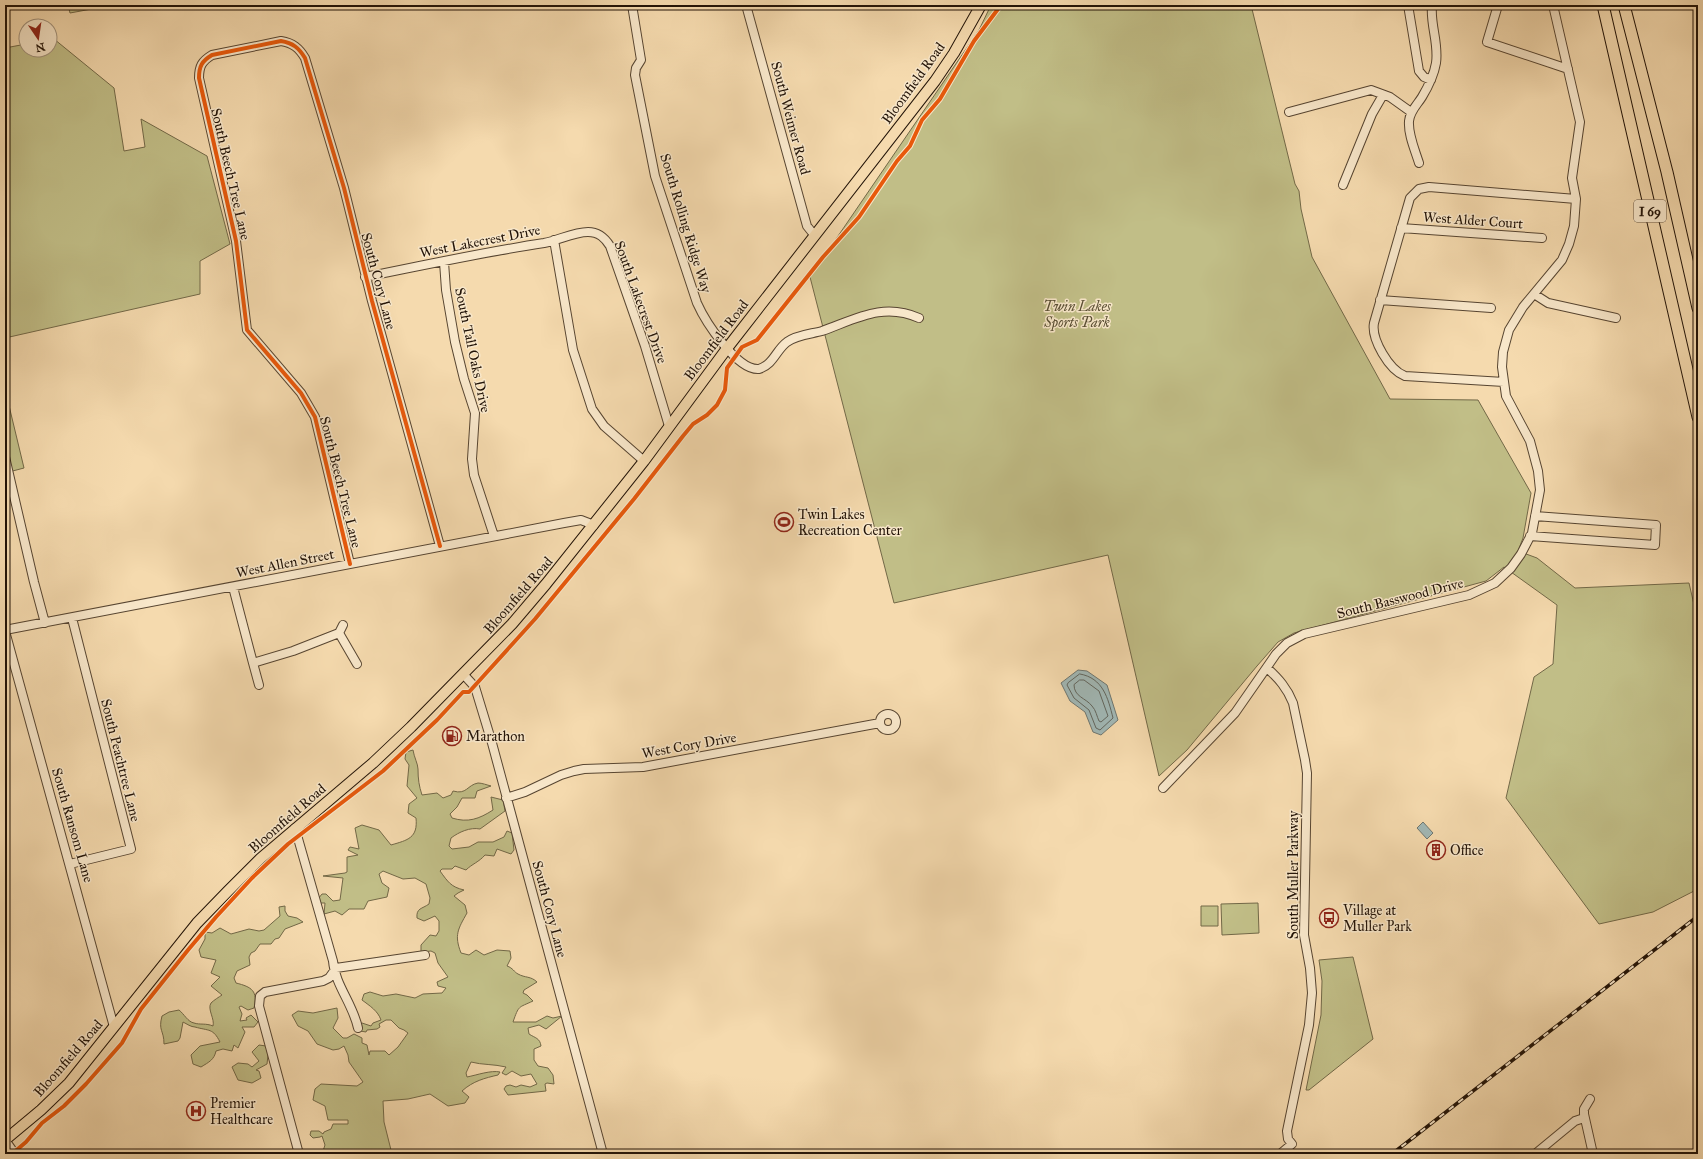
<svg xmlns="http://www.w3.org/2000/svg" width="1703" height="1159" viewBox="0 0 1703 1159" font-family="'IM FELL Great Primer',serif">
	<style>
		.green { fill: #c1be87; stroke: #726847 }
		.water { fill: #a1b8b6; stroke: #6e7670 }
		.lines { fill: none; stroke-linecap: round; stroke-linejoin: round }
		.shore { stroke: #62665e; stroke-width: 1 }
		.minor-casing { stroke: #574531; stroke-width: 10 }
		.major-casing { stroke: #221307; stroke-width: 12 }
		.highway-casing { stroke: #221307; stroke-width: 13 }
		.minor { stroke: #f8e7ca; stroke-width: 8 }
		.major { stroke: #f5daae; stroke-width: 10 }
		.highway { stroke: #f5daae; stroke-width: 11 }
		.rail-casing { stroke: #221307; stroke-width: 3.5 }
		.rail { stroke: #f8e7ca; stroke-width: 2; stroke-dasharray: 6; stroke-linecap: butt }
		.cycleway-casing { stroke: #f8e7ca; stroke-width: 6 }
		.cycleway { stroke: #e8590c; stroke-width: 4 }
		.labels { text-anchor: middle; stroke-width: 3; stroke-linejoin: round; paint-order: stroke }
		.shield { fill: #f8e7ca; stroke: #625342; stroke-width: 1 }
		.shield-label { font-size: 13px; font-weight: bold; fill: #221307 }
		.street-label { font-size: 14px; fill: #221307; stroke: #f8e7ca }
		.park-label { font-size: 14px; font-style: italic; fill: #5a4f34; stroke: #f8e7ca }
		.poi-label { font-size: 14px; fill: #221307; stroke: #f8e7ca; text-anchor: start }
	</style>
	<rect width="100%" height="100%" fill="#f5daae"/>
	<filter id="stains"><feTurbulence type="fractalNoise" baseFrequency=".005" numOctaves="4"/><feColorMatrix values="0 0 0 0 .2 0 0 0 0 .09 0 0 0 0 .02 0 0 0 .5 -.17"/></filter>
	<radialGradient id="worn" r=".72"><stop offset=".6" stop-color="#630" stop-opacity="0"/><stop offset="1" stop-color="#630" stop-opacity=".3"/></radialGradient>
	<path class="green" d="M68 5H113L70 13Z
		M991 5H1251L1295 184 1299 191 1301 209 1312 257 1390 399 1478 400 1531 493 1523 538 1518 551 1537 558 1575 588 1689 583 1698 622V889L1653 912 1599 924 1506 798 1534 677 1553 664 1557 605 1504 567 1486 581 1294 633 1278 642 1257 666 1187 750 1159 776 1108 555 894 603 810 277 979 30Z
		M54 39 114 88 124 151 145 147 141 119 207 156 230 244 200 261V294L5 338V48L26 44V50H50V40Z
		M5 389 24 468 5 473Z
		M413 750C414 757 418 764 418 769 418 779 419 786 422 795L437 793 443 798 451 795 453 791C467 795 467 785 478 783 482 783 487 785 491 786L477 791 475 798H462L457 807 450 814 452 818C468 823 479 819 493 810L491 797 503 800 505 811 480 829C470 827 459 832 451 838L449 846 452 849 469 847 478 842H493L504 837 507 831 512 833 514 850 511 854 497 849 494 856 485 855C479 862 472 864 466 870L455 866 452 869H442L440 871C448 882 451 887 464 890L458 893 454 896 465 905 467 913C458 929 454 935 461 953L469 955 476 950 484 955 497 950 510 951 511 958 507 966C513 968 514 972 518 974 525 978 531 976 537 982L524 990 523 993 527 995 533 1001C518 1008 519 1005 513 1022H536L547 1016 553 1018 562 1016 546 1029 539 1025 528 1028 529 1034C535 1038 540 1038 541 1046L534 1049V1060L538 1066 548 1068 553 1075 554 1084 547 1083 545 1084 546 1091 508 1095 504 1089 506 1086 510 1085 516 1087 521 1085 530 1087 537 1084 531 1074 521 1076 512 1071 506 1075 502 1073 506 1067C494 1064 482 1065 471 1062L466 1073 467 1077C477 1075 491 1070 500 1072L498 1075C485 1078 473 1081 462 1091L469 1097 465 1103 448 1106 430 1094 408 1099 383 1101 384 1122 392 1154H316L323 1151 325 1145 322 1136 320 1137 313 1138 310 1135 311 1131H319L323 1134 324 1132 331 1129 333 1124H348V1120H328L325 1106 313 1100 315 1089 321 1084 357 1086 363 1082 349 1062 348 1055 344 1046 339 1049 333 1050 317 1044 308 1031 298 1026 292 1015 298 1011 313 1013 337 1008 338 1018 333 1028 343 1038H347L354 1034 362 1038V1043L367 1045 369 1055 370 1051H385L389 1055 398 1047 408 1033 404 1030 399 1028 391 1020H386L379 1024 380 1027 377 1029 367 1030 366 1032 360 1031V1024L362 1023 371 1026 373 1023 381 1020C378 1011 370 1006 362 1000L364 994 370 992 383 996 396 994 415 998 423 994 442 993 446 988 438 986 437 982 448 977 438 963 435 953 431 951 421 952V945L430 935 436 936 439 931V921L435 916 424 921 417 918C416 908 422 909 429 904L430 898 426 884 415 878 403 879 383 871 379 874 382 883 389 888 387 897 368 901 364 909H349L342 915 335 911 324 914 325 903H319L318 899 322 894H326L333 901 340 900 343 878 323 876 345 873 347 872V857L358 855 348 850 350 847 359 849 355 828 362 825 379 830 391 845C408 840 418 838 416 818L408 813 409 804 417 798 407 786 409 765 405 759 406 752Z
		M1258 903 1259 933 1222 935 1221 904Z
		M285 906V911L288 916 297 918 303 922 285 929 279 938 275 939 271 944H260L255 951 251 953 249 957 250 965 237 971 234 978 236 983C252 987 258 991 254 1008L248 1010 241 1006 239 1007 242 1014 240 1021 247 1020 246 1018 251 1015 258 1022 254 1027H242L245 1032 238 1048 234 1045 232 1051 223 1049 216 1051C214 1060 209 1062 201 1067L193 1064 191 1055 200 1046 220 1042C213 1028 209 1031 195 1027 191 1027 187 1024 183 1022L180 1038 178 1041 164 1044C164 1030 158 1031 162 1016L169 1012 179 1010C184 1014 188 1022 194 1023 200 1025 206 1023 213 1026 215 1019 207 1009 211 1003 214 1000 219 997 222 995L211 986 220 977 211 973 216 960 201 957 199 950 205 939V932L212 933 220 928 231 934 249 929 259 931 264 930 280 916 279 907Z
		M1201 906H1218V926H1201Z
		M1353 957 1373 1039 1309 1090H1306L1321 1015 1322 981 1319 960Z
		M259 1045 266 1046 268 1055 267 1064 256 1070 259 1071 261 1078 252 1083 238 1080 232 1067 238 1063 248 1064 252 1067 259 1061 252 1052Z"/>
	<path class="water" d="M1078 670 1087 671 1107 685 1118 720 1101 735 1093 732 1085 712 1070 701 1061 683Z
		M1423 822 1433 833 1427 839 1417 828Z"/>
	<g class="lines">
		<path class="shore" d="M1080 674C1103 678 1108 698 1113 718L1100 730 1096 728 1089 710 1074 698 1067 685 1068 683Z
			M1080 680H1084L1099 691 1108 716 1101 722 1099 721C1097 717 1096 710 1092 706 1086 698 1074 697 1074 685Z"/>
		<defs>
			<path id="minor" d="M632 5 641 60 636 68 635 75 655 176 697 303C705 321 737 371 759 369 774 364 776 350 787 342 796 335 811 334 822 331 856 319 883 302 919 318
				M746 5 807 226 815 236
				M1408 5 1419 71 1424 77 1431 80
				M1498 5 1487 42 1568 69
				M1289 112 1371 90 1390 97 1411 112
				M1419 163C1415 150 1408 135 1409 121 1410 111 1417 105 1422 97 1428 87 1434 75 1436 63 1439 43 1430 25 1432 5
				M1343 185 1372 114 1383 95
				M1401 228 1542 238
				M554 240 573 350 592 409 604 426 644 461
				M444 262 446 290 455 342 464 379 475 413 472 459 474 475 494 536
				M365 277C425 265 484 252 544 243 559 240 574 232 588 232 599 232 605 238 610 246L645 346 669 426
				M1534 294 1548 303 1616 318
				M1380 300 1491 308
				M1504 382 1405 376C1389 370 1371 339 1374 323L1410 198 1419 189 1429 187 1576 199
				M5 457 34 582 45 623
				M1530 536 1655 545 1656 525 1535 516
				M350 564 315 417 301 393 247 330 236 241 199 78C199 66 202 61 212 55L281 41C293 43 299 48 305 58L344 188 372 301 440 546
				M233 587 253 663
				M343 625 339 633 357 664
				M5 630 564 523 581 520 594 525
				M5 631 114 1027
				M1267 668C1279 679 1287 688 1293 703L1305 760 1307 773 1304 935 1310 968 1312 993 1309 1025 1287 1131 1288 1139 1292 1144 1280 1154
				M464 675 475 687 492 743 603 1154
				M259 685 253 663 293 651 339 633
				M880 722a8 8 0 1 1 16 0a8 8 0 1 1-16 0Z
				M1163 788 1235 713 1276 654 1287 643 1304 634 1469 595 1495 583 1511 568 1521 554 1532 533 1540 490 1538 471 1530 441 1506 396 1502 367 1503 352 1509 330 1523 307 1562 260 1569 244 1574 226 1576 199 1572 178 1580 122 1553 5
				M506 798 525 792 561 775 574 771 584 769 643 767 880 723
				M295 828 333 961C335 985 353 1004 358 1028
				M70 864 131 849 72 618
				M1590 1099 1584 1109V1114L1593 1154
				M5 1140 15 1154
				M299 1154 259 1006 260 996 265 992 323 981 329 978 336 968 425 955
				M1535 1154 1575 1121 1584 1118"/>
			<path id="major" d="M5 1140 41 1110 69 1083 197 923 228 891 261 858 373 763 411 727 512 624 546 584 644 461 728 347 935 81 954 53 981 5"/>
			<path id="highway" d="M1603 5 1698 417
				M1624 5 1667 172 1698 308"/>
		</defs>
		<use href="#minor" class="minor-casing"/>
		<use href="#major" class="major-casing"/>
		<use href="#highway" class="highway-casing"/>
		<use href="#minor" class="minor"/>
		<use href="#major" class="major"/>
		<use href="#highway" class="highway"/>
		<defs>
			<path id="rail" d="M1392 1154 1698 916"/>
		</defs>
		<use href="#rail" class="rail-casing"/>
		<use href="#rail" class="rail"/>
		<defs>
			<path id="cycleway" d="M350 564 315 417 301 393 247 330 236 241 199 78C199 66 202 61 212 55L281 41C293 43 299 48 305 58L344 188 372 301 440 546
				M12 1154 26 1142 42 1123 64 1106 86 1084 122 1043 141 1009 188 950 216 917 252 878 288 844 383 771 437 720 463 692H469L535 619 634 499 683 436 693 424 707 415 717 405 725 390 727 368 742 347 757 340 823 257 859 217 897 161 910 146 922 120 940 99 974 41 1001 5"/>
		</defs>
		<use href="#cycleway" class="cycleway-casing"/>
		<use href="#cycleway" class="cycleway"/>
	</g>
	<defs>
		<symbol id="stadium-ring" viewBox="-11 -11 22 22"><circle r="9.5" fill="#f8e7ca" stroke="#8f2418" stroke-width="1.5"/><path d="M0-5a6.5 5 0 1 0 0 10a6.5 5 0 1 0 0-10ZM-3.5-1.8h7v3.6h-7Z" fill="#8f2418"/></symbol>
		<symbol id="fuel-ring" viewBox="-11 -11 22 22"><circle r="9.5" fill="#f8e7ca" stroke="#8f2418" stroke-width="1.5"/><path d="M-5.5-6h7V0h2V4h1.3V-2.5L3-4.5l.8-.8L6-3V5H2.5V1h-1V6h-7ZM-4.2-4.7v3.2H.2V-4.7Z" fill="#8f2418"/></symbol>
		<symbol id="building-ring" viewBox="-11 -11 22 22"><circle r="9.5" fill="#f8e7ca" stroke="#8f2418" stroke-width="1.5"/><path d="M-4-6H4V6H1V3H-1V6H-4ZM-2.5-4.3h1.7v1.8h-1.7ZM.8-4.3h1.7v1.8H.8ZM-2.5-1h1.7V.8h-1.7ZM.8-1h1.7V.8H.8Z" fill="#8f2418"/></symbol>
		<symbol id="bus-ring" viewBox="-11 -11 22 22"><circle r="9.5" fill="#f8e7ca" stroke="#8f2418" stroke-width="1.5"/><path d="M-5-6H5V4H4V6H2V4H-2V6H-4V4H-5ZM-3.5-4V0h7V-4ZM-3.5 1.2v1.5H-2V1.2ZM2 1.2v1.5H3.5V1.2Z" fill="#8f2418"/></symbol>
		<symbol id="hospital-ring" viewBox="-11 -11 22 22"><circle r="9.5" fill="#f8e7ca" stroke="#8f2418" stroke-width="1.5"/><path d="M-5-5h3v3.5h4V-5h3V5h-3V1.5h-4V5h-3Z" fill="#8f2418"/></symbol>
	</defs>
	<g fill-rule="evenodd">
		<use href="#stadium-ring" x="773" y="511" width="22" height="22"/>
		<use href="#fuel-ring" x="441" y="725" width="22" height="22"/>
		<use href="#building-ring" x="1425" y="839" width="22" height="22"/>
		<use href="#bus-ring" x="1318" y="907" width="22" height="22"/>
		<use href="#hospital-ring" x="185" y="1100" width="22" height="22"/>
	</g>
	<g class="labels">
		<rect class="shield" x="1634" y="200" width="32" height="22" rx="3"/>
		<g class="shield-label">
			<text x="1650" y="216">I 69</text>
		</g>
		<g class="street-label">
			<text transform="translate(913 83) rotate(-54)" y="5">Bloomfield Road</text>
			<text transform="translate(791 118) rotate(75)" y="5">South Weimer Road</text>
			<text transform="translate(231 174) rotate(77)" y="5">South Beech Tree Lane</text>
			<text transform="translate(1473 220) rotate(4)" y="5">West Alder Court</text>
			<text transform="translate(686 223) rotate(73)" y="5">South Rolling Ridge Way</text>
			<text transform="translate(480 241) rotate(-11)" y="5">West Lakecrest Drive</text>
			<text transform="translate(379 281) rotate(75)" y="5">South Cory Lane</text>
			<text transform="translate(641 302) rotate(70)" y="5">South Lakecrest Drive</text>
			<text transform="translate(716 340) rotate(-53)" y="5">Bloomfield Road</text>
			<text transform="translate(473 350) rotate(78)" y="5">South Tall Oaks Drive</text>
			<text transform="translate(341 482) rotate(76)" y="5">South Beech Tree Lane</text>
			<text transform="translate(285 563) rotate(-11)" y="5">West Allen Street</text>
			<text transform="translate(518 595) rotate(-49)" y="5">Bloomfield Road</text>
			<text transform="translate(1400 598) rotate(-14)" y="5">South Basswood Drive</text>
			<text transform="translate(689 745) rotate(-10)" y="5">West Cory Drive</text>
			<text transform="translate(121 760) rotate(76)" y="5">South Peachtree Lane</text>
			<text transform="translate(287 818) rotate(-41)" y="5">Bloomfield Road</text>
			<text transform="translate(73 825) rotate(74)" y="5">South Ransom Lane</text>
			<text transform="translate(1293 875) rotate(-90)" y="5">South Muller Parkway</text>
			<text transform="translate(550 909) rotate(75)" y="5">South Cory Lane</text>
			<text transform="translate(68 1058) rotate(-49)" y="5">Bloomfield Road</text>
		</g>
		<g class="park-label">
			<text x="1077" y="311">Twin Lakes<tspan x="1077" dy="16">Sports Park</tspan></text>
		</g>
		<g class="poi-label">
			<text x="798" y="519">Twin Lakes<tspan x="798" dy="16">Recreation Center</tspan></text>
			<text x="466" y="741">Marathon</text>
			<text x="1450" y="855">Office</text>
			<text x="1343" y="915">Village at<tspan x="1343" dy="16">Muller Park</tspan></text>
			<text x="210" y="1108">Premier<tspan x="210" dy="16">Healthcare</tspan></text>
		</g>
	</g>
	<rect width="1703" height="1159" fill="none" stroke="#f5daae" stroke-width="20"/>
	<rect x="6" y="6" width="1691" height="1147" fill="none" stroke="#221307" stroke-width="2"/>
	<rect x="10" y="10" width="1683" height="1139" fill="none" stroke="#221307"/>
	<g transform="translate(38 38) rotate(167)"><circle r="19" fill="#f8e7ca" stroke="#a2927c"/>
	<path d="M0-3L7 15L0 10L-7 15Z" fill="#8f2418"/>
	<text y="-6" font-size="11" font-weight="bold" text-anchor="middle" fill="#221307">N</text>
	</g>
	<rect width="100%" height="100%" filter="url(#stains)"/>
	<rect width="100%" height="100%" fill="url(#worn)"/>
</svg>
